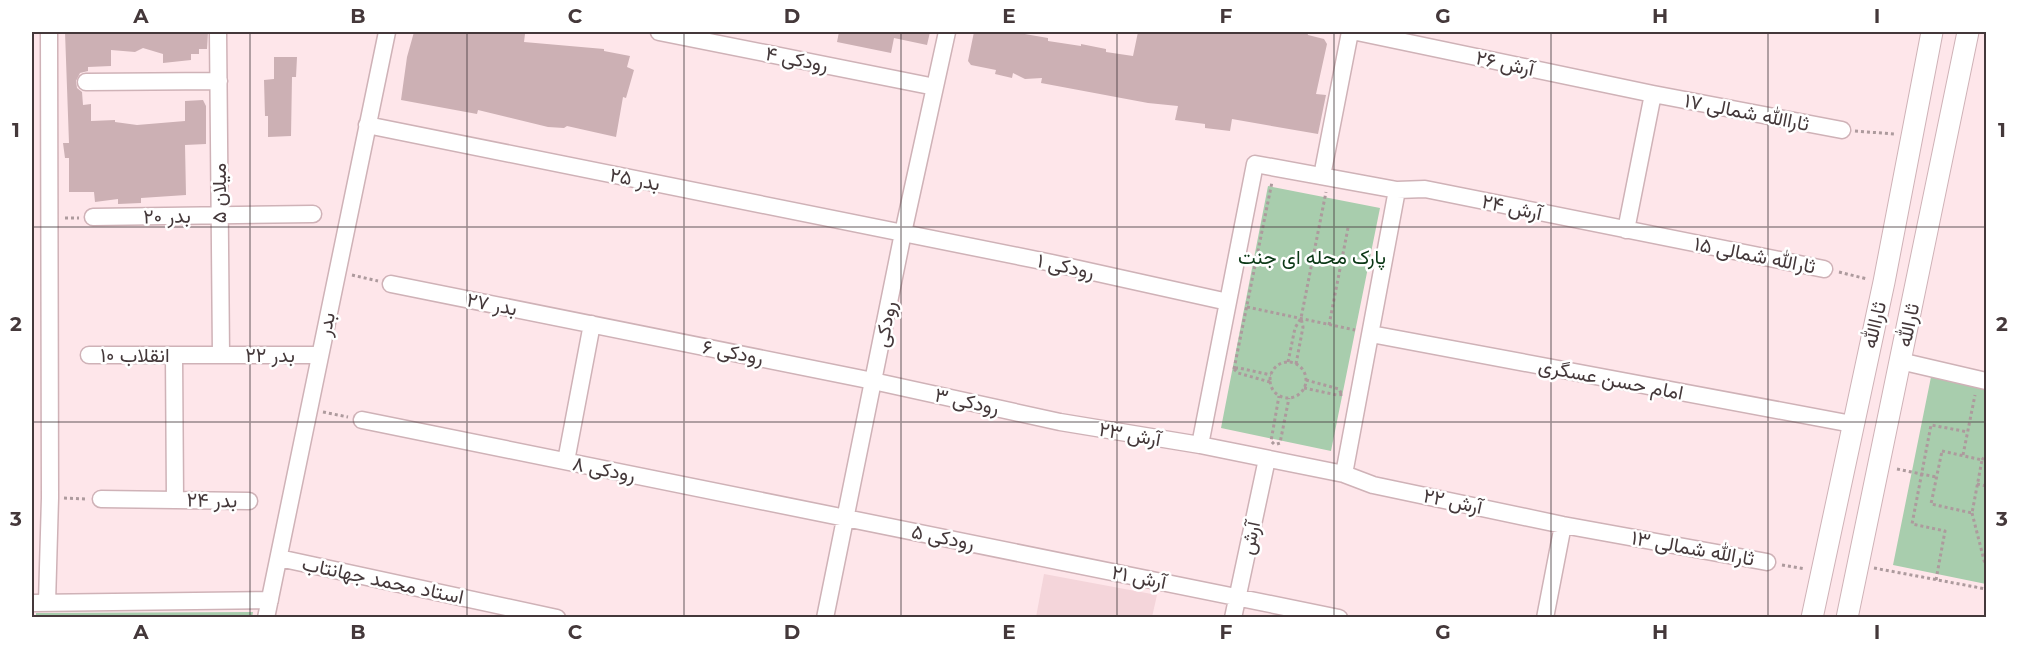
<svg xmlns="http://www.w3.org/2000/svg" width="2018" height="649" viewBox="0 0 2018 649" font-family="Montserrat,Vazirmatn,sans-serif">
	<style>
		.built { fill: #f4d5da }
		.green { fill: #a8cdad }
		.building { fill: #ccb0b4 }
		.lines { fill: none; stroke-linecap: round; stroke-linejoin: round }
		.minor-casing { stroke: #cfb2b7; stroke-width: 19 }
		.major-casing { stroke: #cfb2b7; stroke-width: 23 }
		.path { stroke: #ad9a9d; stroke-width: 3; stroke-dasharray: 3 3; stroke-linecap: butt }
		.minor { stroke: #fff; stroke-width: 16 }
		.major { stroke: #fff; stroke-width: 21 }
		.grid { fill: none; stroke: #44383a; stroke-width: 1.5; stroke-opacity: 0.55 }
		.labels { text-anchor: middle; stroke-width: 5; stroke-linejoin: round; paint-order: stroke }
		.street-label { font-size: 20px; fill: #44383a; stroke: #fff }
		.park-label { font-size: 20px; fill: #0b3816; stroke: #fff }
		.neatline { fill: none; stroke: #44383a; stroke-width: 2 }
		.grid-label { font-size: 20px; text-anchor: middle; font-weight: bold; fill: #44383a }
	</style>
	<rect width="100%" height="100%" fill="#fee6ea"/>
	<path class="built" d="M1044 574 1157 595 1152 617H1036Z"/>
	<path class="green" d="M1268 186 1380 208 1331 451 1221 428Z
		M1932 372 1986 383V584L1893 565Z
		M253 612 252 618 36 617V613Z"/>
	<path class="building" d="M65 32H208L207 49H199V54H191V60L163 63V54L143 48 135 52 111 50V66L88 67V71L80 73 76 81 77 88 82 92 83 105 91 104V121L115 120V122L137 125 185 121V101L203 100 206 106V144L185 145 186 195 141 198V203L118 204V199L95 202 94 192H69V158H65L63 143H69Z
		M414 32H486L500 34V32H519L525 34 524 42 604 49V51L630 56 627 67 634 70 626 98 623 97 616 137 567 126 564 128 548 127 478 110 477 114 401 100 407 57Z
		M839 32H930L927 45 894 38 891 53 837 42Z
		M974 32H1013L1048 38V41L1081 46V44L1106 49V52L1133 56 1138 32H1307L1308 35 1324 39 1327 44 1316 94 1326 95 1318 134 1232 119 1230 131 1205 128V124L1175 120 1178 106 1148 103 1041 83 1042 78 1025 79 1013 73 1012 78 995 74 996 70 971 65 968 61Z
		M274 57H297L296 77H292L291 136 268 137V116H265L264 80 274 79Z"/>
	<g class="lines">
		<defs>
			<path id="minor" d="M218 32 221 355
				M659 32 935 87
				M1357 32 1653 94 1842 130
				M86 82 219 81
				M367 125 1052 263 1228 302
				M1255 164 1397 190 1344 474 1200 445Z
				M1322 176 1350 32
				M1397 190 1425 189 1824 269
				M93 217 313 214
				M1626 230 1653 94
				M391 284 873 381 1060 422 1200 445
				M1371 334 1852 424
				M89 355H320
				M174 355 175 500
				M1900 361 1986 381
				M362 420 1339 618
				M566 461 592 324
				M1344 474 1373 485 1563 525 1767 562
				M101 499 249 501
				M279 558 557 618
				M32 603 270 600
				M47 603 50 498 49 32
				M266 618 387 32
				M825 618 903 233 947 32
				M1233 618 1267 459
				M1545 618 1563 525"/>
			<path id="major" d="M1812 618 1884 282 1932 32
				M1847 618 1968 32"/>
		</defs>
		<use href="#minor" class="minor-casing"/>
		<use href="#major" class="major-casing"/>
		<path class="path" d="M1855 131 1894 134
			M65 218H79
			M1839 272 1867 279
			M352 275 378 281
			M1247 307 1355 330
			M1329 325 1348 228
			M1288 362 1295 328 1301 318 1326 192
			M1270 380a18 18 0 1 1 36 0a18 18 0 1 1-36 0Z
			M1296 364 1303 327 1301 318
			M1235 368H1239L1271 375
			M1234 369 1272 182
			M1234 369 1238 373 1270 382
			M1306 380 1339 389 1341 393
			M1304 388 1337 395 1344 394
			M323 412 348 417
			M1274 444 1271 441 1279 396
			M1277 444 1280 443 1289 398
			M1942 451 1982 460 1972 513 1931 504Z
			M1963 455 1975 395
			M1982 460 1986 454
			M1897 469 1936 477
			M1977 484 1986 486
			M64 498 87 499
			M1972 513 1986 568
			M1782 565 1805 569
			M1874 568 1986 589
			M1936 580 1945 531 1912 524 1931 425 1968 432"/>
		<use href="#minor" class="minor"/>
		<use href="#major" class="major"/>
	</g>
	<path class="grid" d="M250 32V618M467 32V618M684 32V618M901 32V618M1117 32V618M1334 32V618M1551 32V618M1768 32V618M32 227H1986M32 422H1986"/>
	<g class="labels">
		<g class="street-label">
			<text transform="translate(797 59) rotate(11)" y="7">رودکی ۴</text>
			<text transform="translate(1505 63) rotate(12)" y="7">آرش ۲۶</text>
			<text transform="translate(1747 112) rotate(11)" y="7">ثاراالله شمالی ۱۷</text>
			<text transform="translate(635 179) rotate(11)" y="7">بدر ۲۵</text>
			<text transform="translate(219 193) rotate(-90)" y="7">میلان ۵</text>
			<text transform="translate(1512 207) rotate(12)" y="7">آرش ۲۴</text>
			<text transform="translate(167 216) rotate(-1)" y="7">بدر ۲۰</text>
			<text transform="translate(1755 255) rotate(11)" y="7">ثارالله شمالی ۱۵</text>
			<text transform="translate(1066 266) rotate(12)" y="7">رودکی ۱</text>
			<text transform="translate(492 304) rotate(11)" y="7">بدر ۲۷</text>
			<text transform="translate(326 324) rotate(-78)" y="7">بدر</text>
			<text transform="translate(885 324) rotate(-79)" y="7">رودکی</text>
			<text transform="translate(1874 325) rotate(-77)" y="7">ثاراالله</text>
			<text transform="translate(1908 325) rotate(-78)" y="7">ثارالله</text>
			<text transform="translate(733 352) rotate(11)" y="7">رودکی ۶</text>
			<text x="135" y="362">انقلاب ۱۰</text>
			<text x="270" y="362">بدر ۲۲</text>
			<text transform="translate(1611 379) rotate(11)" y="7">امام حسن عسگری</text>
			<text transform="translate(967 401) rotate(12)" y="7">رودکی ۳</text>
			<text transform="translate(1130 434) rotate(10)" y="7">آرش ۲۳</text>
			<text transform="translate(604 469) rotate(11)" y="7">رودکی ۸</text>
			<text transform="translate(212 500) rotate(1)" y="7">بدر ۲۴</text>
			<text transform="translate(1453 501) rotate(12)" y="7">آرش ۲۲</text>
			<text transform="translate(943 537) rotate(11)" y="7">رودکی ۵</text>
			<text transform="translate(1250 538) rotate(-78)" y="7">آرش</text>
			<text transform="translate(1693 548) rotate(10)" y="7">ثارالله شمالی ۱۳</text>
			<text transform="translate(1139 577) rotate(11)" y="7">آرش ۲۱</text>
			<text transform="translate(383 580) rotate(12)" y="7">استاد محمد جهانتاب</text>
		</g>
		<g class="park-label">
			<text x="1312" y="264">پارک محله ای جنت</text>
		</g>
	</g>
	<rect width="2018" height="649" fill="none" stroke="#ffffff" stroke-width="66"/>
	<rect x="33" y="33" width="1952" height="583" class="neatline"/>
	<g class="grid-label">
		<text x="141" y="23">A</text>
		<text x="358" y="23">B</text>
		<text x="575" y="23">C</text>
		<text x="792" y="23">D</text>
		<text x="1009" y="23">E</text>
		<text x="1226" y="23">F</text>
		<text x="1443" y="23">G</text>
		<text x="1660" y="23">H</text>
		<text x="1877" y="23">I</text>
		<text x="16" y="137">1</text>
		<text x="2002" y="137">1</text>
		<text x="16" y="331">2</text>
		<text x="2002" y="331">2</text>
		<text x="16" y="526">3</text>
		<text x="2002" y="526">3</text>
		<text x="141" y="639">A</text>
		<text x="358" y="639">B</text>
		<text x="575" y="639">C</text>
		<text x="792" y="639">D</text>
		<text x="1009" y="639">E</text>
		<text x="1226" y="639">F</text>
		<text x="1443" y="639">G</text>
		<text x="1660" y="639">H</text>
		<text x="1877" y="639">I</text>
	</g>
</svg>
